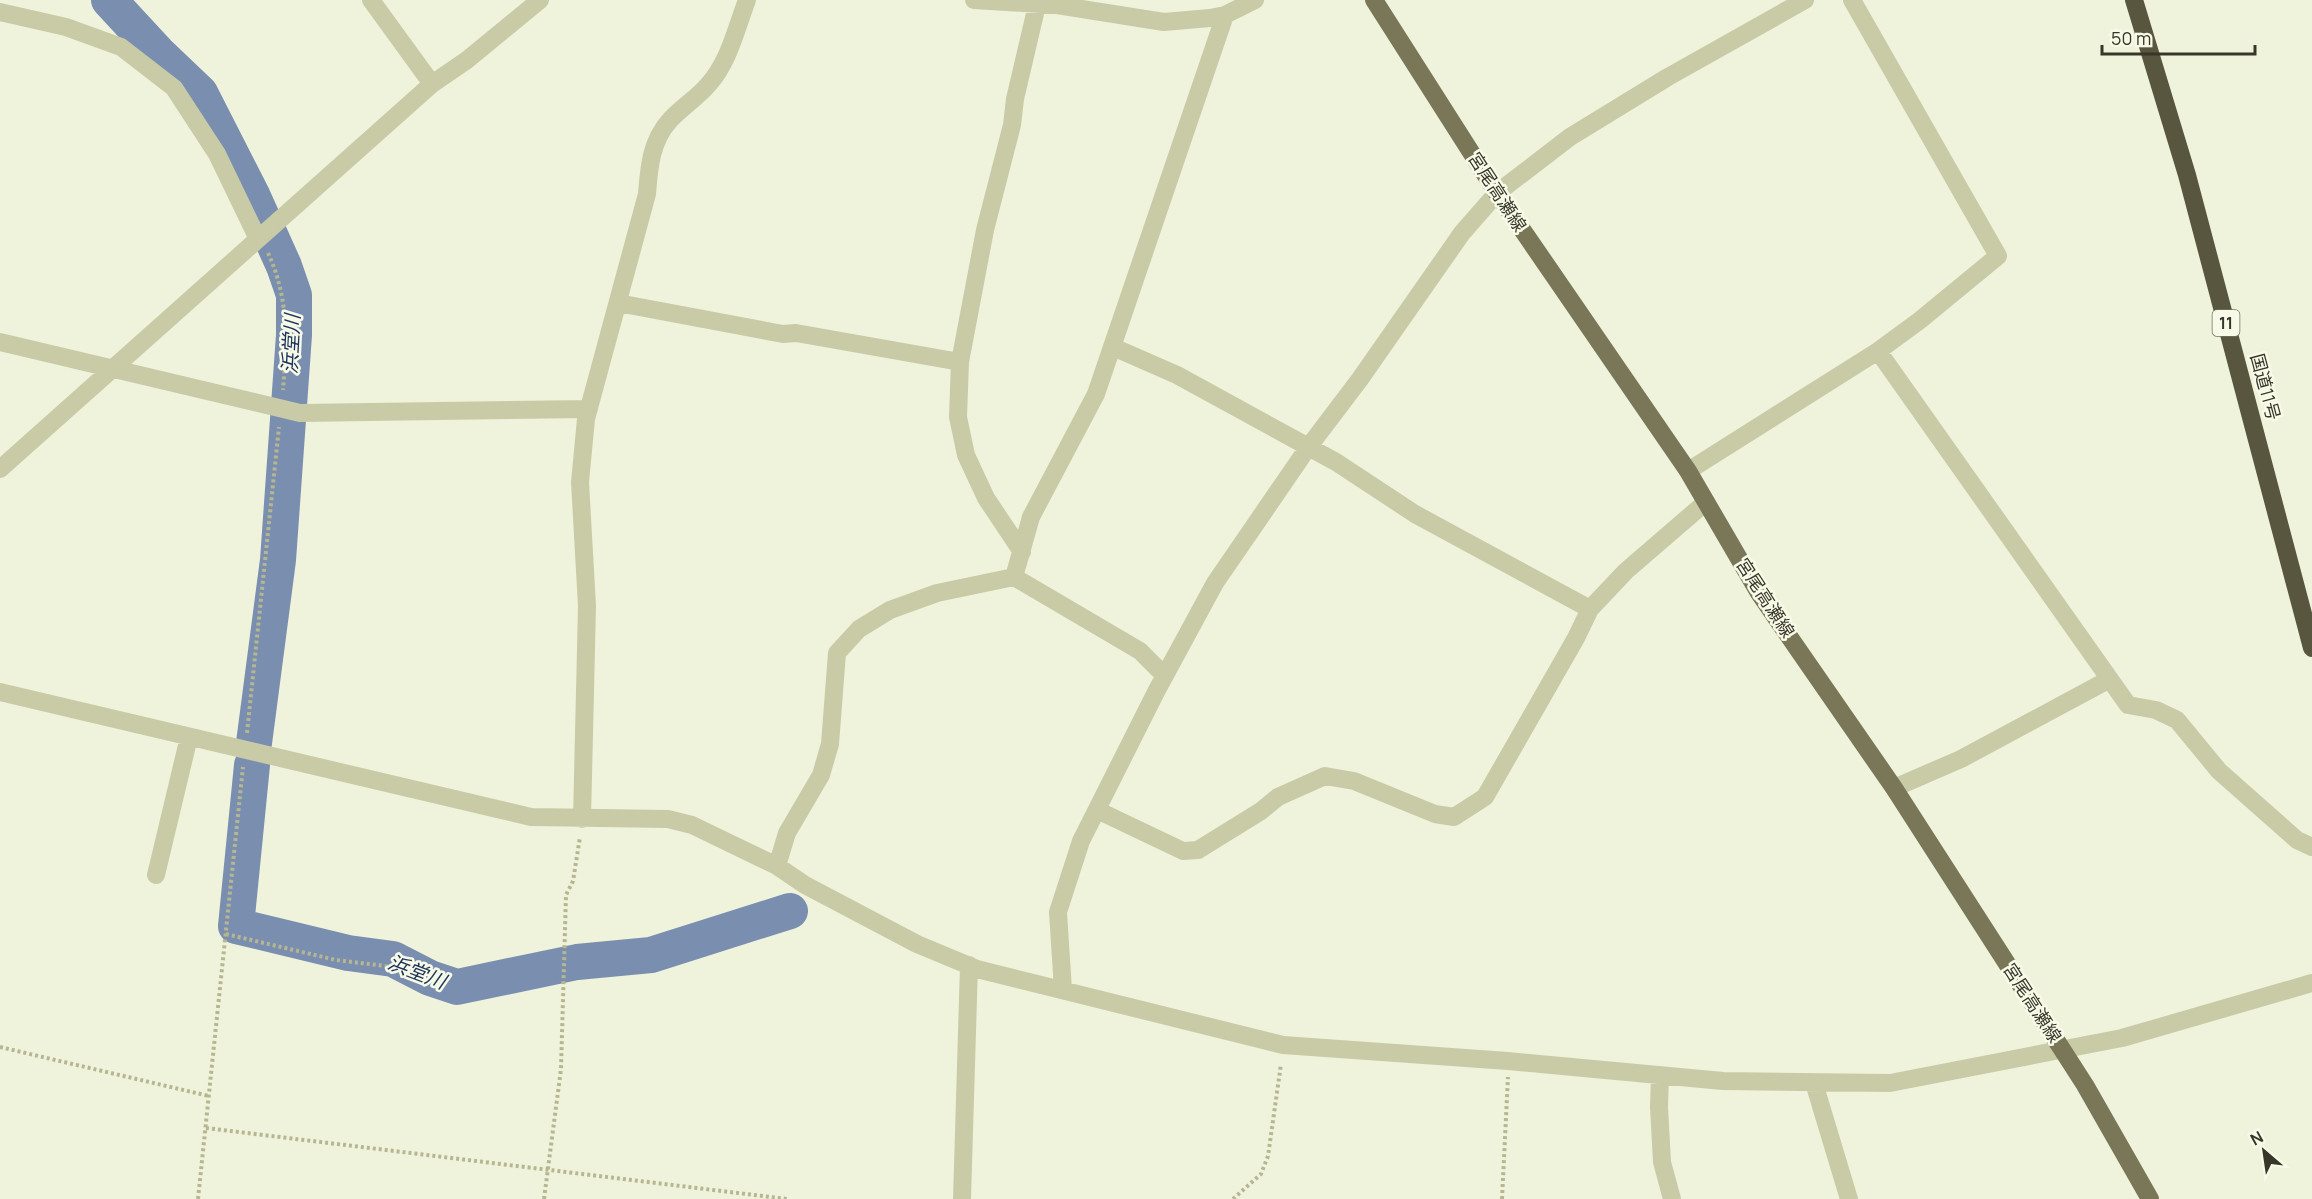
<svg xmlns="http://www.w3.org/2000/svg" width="2312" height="1199" viewBox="0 0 2312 1199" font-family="Manrope,'Noto Sans JP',sans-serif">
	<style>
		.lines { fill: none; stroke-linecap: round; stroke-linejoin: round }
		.river { stroke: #7a8eb0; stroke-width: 36 }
		.path { stroke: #b6b791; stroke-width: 4; stroke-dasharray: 3 3; stroke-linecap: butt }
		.minor { stroke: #c9cba7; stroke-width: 18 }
		.major { stroke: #7a7759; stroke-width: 18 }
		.highway { stroke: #59563f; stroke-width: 18 }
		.labels { text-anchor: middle; stroke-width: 5; stroke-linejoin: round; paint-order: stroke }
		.shield { fill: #f8fae8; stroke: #717162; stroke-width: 1.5 }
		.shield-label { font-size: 16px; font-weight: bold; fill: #373628 }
		.street-label { font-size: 18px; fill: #373628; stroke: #f8fae8 }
		.water-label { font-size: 20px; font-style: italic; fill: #1c325a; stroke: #f8fae8 }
	</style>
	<rect width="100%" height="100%" fill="#f0f3dc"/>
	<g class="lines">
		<path class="river" d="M109 0 158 53 200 93 252 195 284 266 294 295V335L278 560 254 743
			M252 765 236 926 348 953 393 959 430 978 457 987 577 962 651 955 790 911"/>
		<path class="path" d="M268 253C289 298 287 342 283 390
			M247 733 279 427
			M226 934 336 960 385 966 408 974
			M0 1047 209 1096
			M206 1128 787 1199
			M198 1199 243 767
			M544 1199 561 1069 566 895 573 881 580 837
			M1233 1199 1261 1174 1268 1156 1281 1064
			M1502 1199 1508 1077"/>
		<path class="minor" d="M371 0 432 84
			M974 0 1057 5 1164 22 1210 18 1225 15 1255 0
			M0 12 66 27 121 47 174 88 217 154 258 239
			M618 303 783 334 796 333 960 362
			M0 342 300 413 589 409
			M1113 347 1177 375 1336 462 1415 514 1590 609
			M1878 351 2128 705 2156 710 2177 720 2219 771 2297 840 2312 847
			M0 469 432 84 467 60 540 0
			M1688 471 1878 351 1919 321 1998 256 1852 0
			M1022 552 986 498 966 455 958 417 960 362 985 230 1012 125 1015 99 1037 5
			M1014 577 1031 517 1096 394 1225 15
			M0 692 531 817 668 819 692 825 777 866 805 885 917 944 977 969 1283 1045 1508 1061 1723 1081 1890 1083 2122 1038 2312 983
			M1894 788 1961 759 2108 680
			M1097 810 1183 851 1198 850 1261 811 1278 797 1325 776 1354 781 1435 814 1454 817 1485 797 1576 638 1590 609 1626 571 1706 502
			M582 819 587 606 580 482 586 419 647 194C649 167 651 141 670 120 682 107 697 98 708 85 729 62 736 29 747 0
			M777 866 787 833 821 775 830 744 837 653 859 629 890 610 937 593 1014 577 1140 651 1165 676
			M156 875 189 737
			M1063 990 1058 912 1081 841 1157 690 1215 583 1307 449 1360 379 1462 233 1497 193 1570 137 1668 77 1805 0
			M1660 1075 1659 1107 1662 1162 1672 1199
			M1814 1083 1849 1199
			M962 1199 969 965"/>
		<path class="major" d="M1374 0 1497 193 1688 471 1759 593 1894 788 2085 1085 2150 1199"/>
		<path class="highway" d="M2134 0 2187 175 2312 648"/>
	</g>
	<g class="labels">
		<rect class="shield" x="2212.5" y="310" width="27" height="26" rx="4.5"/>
		<g class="shield-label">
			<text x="2226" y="329">11</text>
		</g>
		<g class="street-label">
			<text transform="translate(1497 192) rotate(57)" y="6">宮尾高瀬線</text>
			<text transform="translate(2265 387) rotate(75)" y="6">国道11号</text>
			<text transform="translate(1765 598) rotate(57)" y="6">宮尾高瀬線</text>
			<text transform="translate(2032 1003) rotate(57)" y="6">宮尾高瀬線</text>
		</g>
		<g class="water-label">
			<text transform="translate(291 344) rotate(-87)" y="7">浜堂川</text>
			<text transform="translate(417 972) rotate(21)" y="7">浜堂川</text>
		</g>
	</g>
	<g transform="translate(2264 1151) rotate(331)" stroke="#f8fae8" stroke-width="4.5" paint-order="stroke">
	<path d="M0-4.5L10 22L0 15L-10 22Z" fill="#373628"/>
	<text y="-9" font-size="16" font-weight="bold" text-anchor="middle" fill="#373628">N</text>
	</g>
	<path d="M2102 45v9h153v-9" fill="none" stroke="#373628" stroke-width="3"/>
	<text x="2111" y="45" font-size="18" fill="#373628" stroke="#f8fae8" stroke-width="4.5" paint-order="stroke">50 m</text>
</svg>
